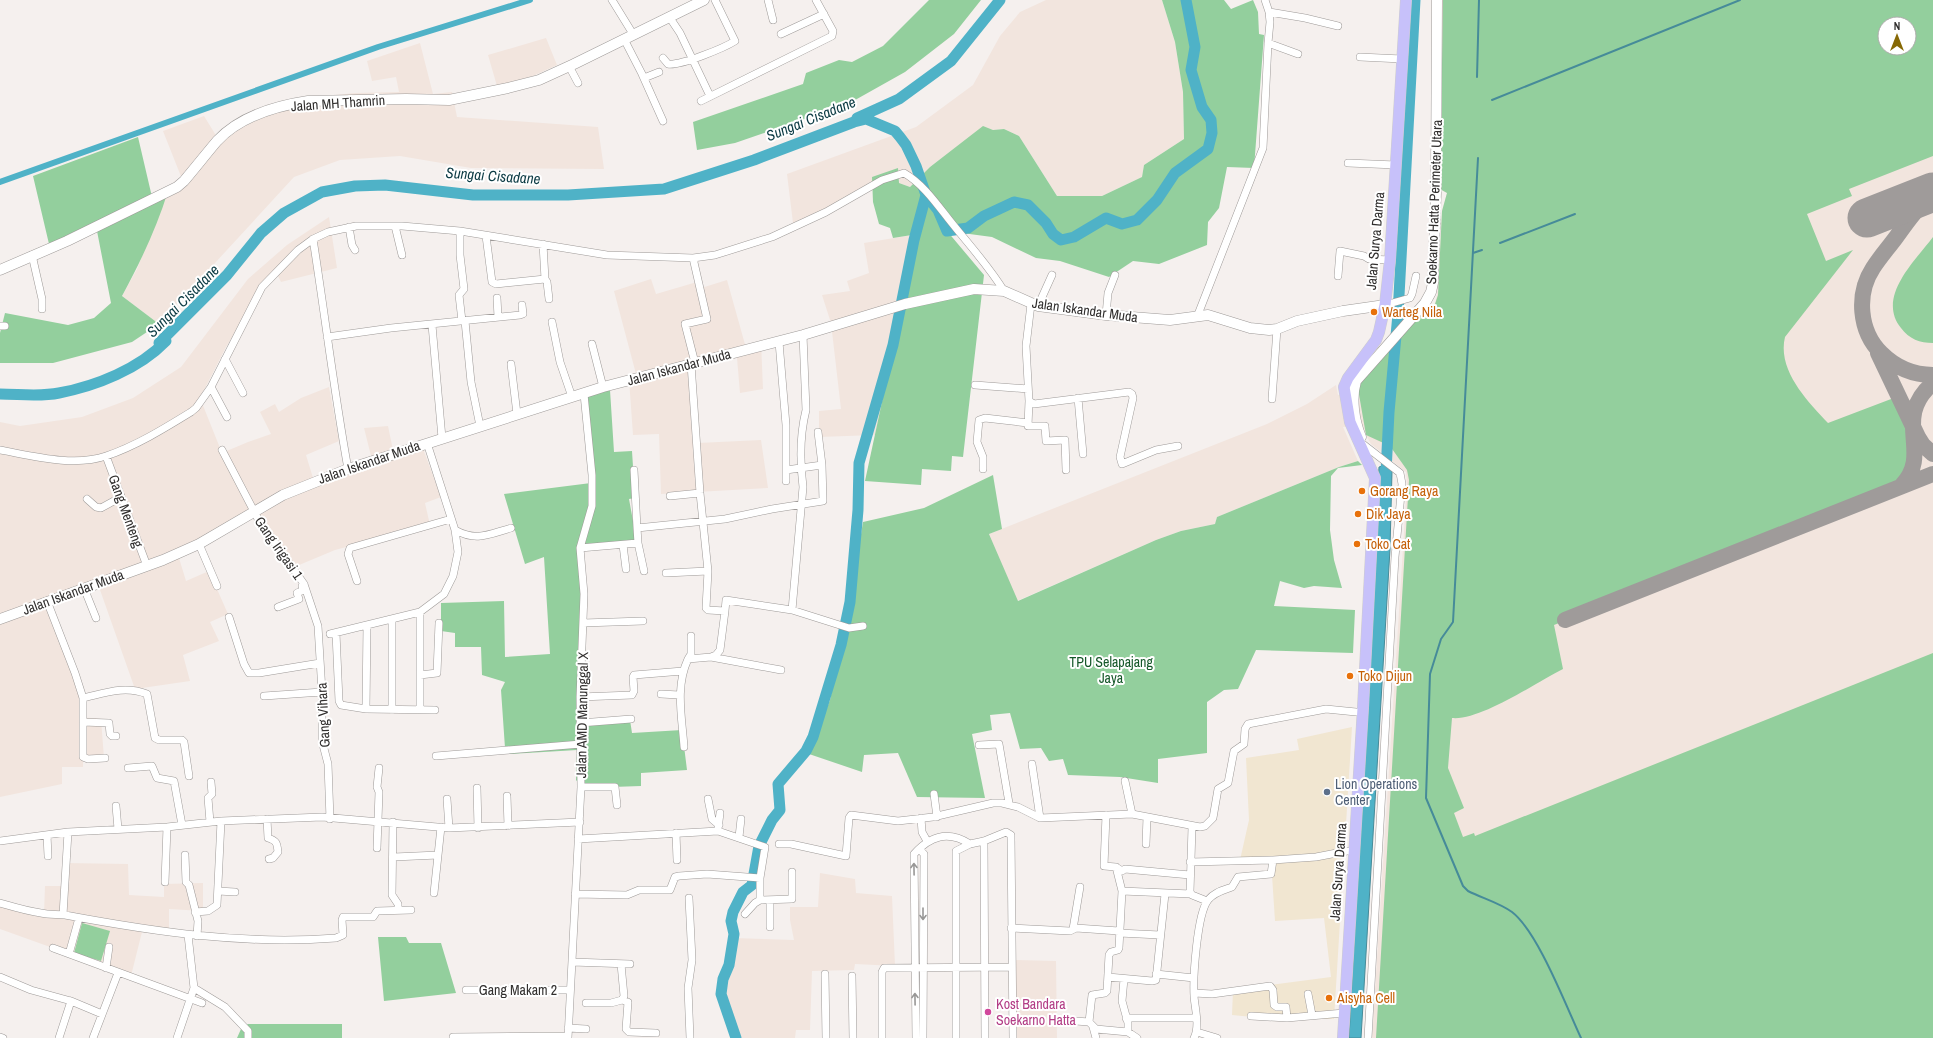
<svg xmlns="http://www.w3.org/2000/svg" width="1933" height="1038" viewBox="0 0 1933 1038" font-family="'Archivo Narrow',sans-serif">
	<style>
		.commercial { fill: #f1e6d1 }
		.built { fill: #f2e5de; fill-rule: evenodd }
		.green { fill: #93cf9d; fill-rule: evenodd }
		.water { fill: #4fb2c7; stroke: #468b99 }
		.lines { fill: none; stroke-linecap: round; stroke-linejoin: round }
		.stream { stroke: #468b99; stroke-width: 2 }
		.canal { stroke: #4fb2c7; stroke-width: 6 }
		.river { stroke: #4fb2c7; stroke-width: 11 }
		.taxiway { stroke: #9f9b9a; stroke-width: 16 }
		.runway { stroke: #9f9b9a; stroke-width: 39 }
		.street-casing { stroke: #9e9a98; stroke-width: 8 }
		.secondary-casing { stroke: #9e9a98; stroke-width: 11 }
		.primary-casing { stroke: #cecdcd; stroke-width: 12 }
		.street { stroke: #fff; stroke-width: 7 }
		.secondary { stroke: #fff; stroke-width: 10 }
		.primary { stroke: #c7c1fa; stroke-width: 11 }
		.oneway { stroke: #989796 }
		.food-dot { fill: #e8710a; stroke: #fff; stroke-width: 1.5 }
		.service-dot { fill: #5c6f8a; stroke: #fff; stroke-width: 1.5 }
		.hotel-dot { fill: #d1479c; stroke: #fff; stroke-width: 1.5 }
		.labels { text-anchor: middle; stroke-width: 4; stroke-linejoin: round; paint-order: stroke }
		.street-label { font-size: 14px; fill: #312f2e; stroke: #fff }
		.food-label { font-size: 14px; fill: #c56008; stroke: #fff; text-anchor: start }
		.park-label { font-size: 14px; fill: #145728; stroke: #fff }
		.service-label { font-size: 14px; fill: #4e5e75; stroke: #fff; text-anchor: start }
		.hotel-label { font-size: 14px; fill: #b23c85; stroke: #fff; text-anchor: start }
		.water-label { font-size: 15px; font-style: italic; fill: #0b3a43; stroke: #fff }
	</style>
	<rect width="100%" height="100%" fill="#f5f0ee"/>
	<path class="commercial" d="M1352 727 1334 1019H1273L1232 1015 1233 990 1331 977 1324 918 1275 921 1271 860H1240L1249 820 1246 758 1299 750 1297 739Z"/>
	<path class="built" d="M1046 0H1162L1175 42 1183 92 1184 139 1144 165 1142 177 1102 196H1057L1019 136 1004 129 993 130 983 127 930 167 910 187 899 183 898 168 872 188 793 223 787 174 916 127 973 85 1000 36 1020 12Z
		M1441 0H1933V1038H1372L1407 484 1406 472 1371 444 1366 435 1362 425 1343 427 1358 461 1339 467 1217 517 1215 524 1181 531 1156 540 1017 601 989 534 1267 424 1307 404 1336 385 1338 395 1348 393 1428 307H1434L1437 295 1442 211 1447 193 1439 189ZM1885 24H1909V48H1885Z
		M546 38 557 65 533 76 497 86 488 55Z
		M420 43 433 94 452 92 457 117 598 127 604 169 471 168 400 156 340 160 294 177 159 324 122 296 137 269 168 191 182 179 163 131 204 116 217 137 242 117 286 100 355 93 399 92 396 77 372 81 367 61Z
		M329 217 337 268 281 282 277 274 262 289 226 347 200 398 222 453 248 442 271 434 260 412 275 404 279 412 301 398 329 387 339 441 306 455 313 478 371 456 364 428 388 426 394 455 422 446 441 497 425 503 430 525 335 550 292 568 255 517 179 558 186 581 209 571 228 614 210 622 219 641 183 655 190 681 135 689 99 587 51 604 82 697 81 717 101 719 104 758 83 757V767H62V784L0 797V422L20 426 82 417 133 398 181 367 248 279 287 245Z
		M918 234 875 435 819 437V411L841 409 831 323 822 295 850 291 847 281 869 273 864 243Z
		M651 279 656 294 697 282 698 289 727 280 746 348 761 342 763 389 740 393 737 358 694 368 698 443 761 440 768 488 661 494 659 434 633 435 629 379 636 374 614 291Z
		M65 863 128 864 129 895 164 897V884L203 883V911L169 909V935L142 932 131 976 0 929V905L44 914 45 886H65Z
		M820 873 855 879 856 893 892 896 895 966 855 964 854 970 812 971 810 1030H796L795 1038H733L722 995 733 963 734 938 794 940 790 920V907H818Z
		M1012 960 1056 961 1057 1038H1014Z"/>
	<path class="green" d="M929 0H981L954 34 905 72 848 104 735 143 697 150 693 122 803 84 806 73 839 60 852 62 883 46Z
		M1162 0H1224L1231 9 1253 0 1258 12 1259 34 1264 35 1254 168 1227 167 1219 208 1208 222 1207 245 1159 264 1133 261 1109 277 1060 261 1036 258 992 237 947 231 984 275 963 457 952 456 951 471 922 469 921 485 865 481 918 234 893 238 890 228 879 224 873 202 872 177 898 168 899 183 910 187 930 167 983 126 993 130 1004 129 1019 136 1057 196H1102L1142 177 1144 165 1184 139 1183 92 1175 42Z
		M1443 0H1933V156L1849 189 1852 196 1807 214 1826 261 1853 250 1785 337C1777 370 1807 401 1828 423L1899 396C1915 430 1933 464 1895 489L1554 625 1563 669C1537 682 1480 721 1452 718L1448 768 1464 808 1454 813 1463 837 1474 833 1475 836 1933 653V1038H1376L1409 480 1407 470 1390 446 1366 435 1357 383 1428 307H1434L1438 295 1442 211 1447 193 1440 189ZM1885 24H1909V48H1885Z
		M138 137 152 197 168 191C157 227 140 263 122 296L159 324 132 342 53 363H0V333L5 313 68 325 94 318 111 303 97 231 49 244 33 176Z
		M1933 237V343C1920 343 1909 339 1901 328 1876 297 1915 261 1933 237Z
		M610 390 614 452 632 451 635 498 629 499 637 543 583 548 587 602 583 722 630 720 632 733 682 730 687 770 641 773V786L583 788 576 780 577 750 510 754 505 748 501 690 505 682 482 675 481 647H455V633L441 631V603L504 601 505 657 550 654 544 557 525 564 504 494 591 483 584 397Z
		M1358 461 1362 465 1338 468 1331 476 1330 530 1334 560 1342 588 1314 586 1304 588 1280 581 1274 606 1355 610 1353 653 1256 650 1238 689 1224 690 1207 702V753L1158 759V783L1120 777 1068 775 1063 759 1049 761 1041 748 1020 749 1010 713 990 715 992 730 972 734 985 798 917 797 898 753 864 755 862 772 809 754 830 700 849 608 863 522 924 508 993 475 1002 529 989 534 1018 601 1156 540 1181 531 1215 524 1217 517 1339 467Z
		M82 923 110 931 101 961 74 953Z
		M378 937H406L409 943H441L456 993 384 1001Z
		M248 1024H342V1038H237L241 1029Z"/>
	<path class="water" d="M1386 465 1392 471 1390 549 1361 1038H1349L1379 467Z"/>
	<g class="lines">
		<path class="stream" d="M1477 77 1479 0
			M1492 100 1740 0
			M1478 158 1453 622 1441 639 1430 674 1426 798 1463 886 1468 891C1482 898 1500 903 1512 912 1538 932 1566 1006 1581 1038
			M1500 243 1575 214
			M1473 253 1482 250"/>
		<path class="canal" d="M0 182 378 47 530 0"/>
		<path class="river" d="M857 118 899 99 951 61 1000 0
			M159 343 227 275 261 233 284 213 322 192 355 186 385 185 473 195H568L664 189 754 160 854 122 866 119 895 131 900 137 906 145 916 166 926 195 938 210 947 231 968 228 984 216 1014 202 1028 205 1046 223 1053 234 1061 240 1074 237 1106 218 1122 224 1137 220 1157 200 1175 173 1208 149 1212 133 1211 120 1202 107 1191 70 1195 47 1186 0
			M0 394C19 394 40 397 59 393 96 386 139 369 166 341
			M1386 472 1389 412 1398 314 1415 0
			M736 1038 721 994 723 979 729 965 734 934 731 921 733 912 743 892 752 885 759 846 772 820 780 810 778 784 806 751 813 737 841 645 850 602 858 510 859 463 893 345 914 240 926 195"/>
		<path class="taxiway" d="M1933 195C1918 206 1907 222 1897 236 1889 247 1880 257 1873 268 1856 294 1859 331 1881 353 1895 367 1913 375 1933 375
			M1878 353 1918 437 1923 445 1933 454
			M1902 485C1933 453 1891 419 1933 383
			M1565 620 1933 474"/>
		<path class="runway" d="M1867 218 1933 192"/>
		<defs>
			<path id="street" d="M612 0 633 34
				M768 0 773 20
				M1269 12 1305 18 1338 26
				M670 18 680 33 710 96
				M781 34 824 14
				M624 39 642 74 663 121
				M1268 43 1298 54
				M1360 57 1402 59
				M663 58 668 64C680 66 724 48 735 41L715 0
				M569 66 578 83
				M644 78 659 72
				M701 101 832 36 833 31 816 0
				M1348 163 1396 165
				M395 226 402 255
				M349 227 352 245 355 250
				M460 231V255L464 289 459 295 462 321
				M486 236 492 282 496 284 545 279 547 282 549 299
				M313 239C325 315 334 392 348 469
				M543 244 545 279
				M32 255 42 299V309
				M693 258 707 319 685 324 695 363
				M1338 276 1340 251 1364 256 1369 259 1390 260
				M497 298 498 317
				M1031 304 1026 346 1029 401 1034 404 1129 392 1132 394 1133 398 1120 457 1122 464 1156 450 1178 446
				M1385 305 1410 298 1412 294 1416 276
				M1038 306 1052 275
				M1106 315 1108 293 1115 275
				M1197 317 1263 148 1268 43 1270 22 1269 12 1265 0
				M465 321 471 382 480 426
				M552 322 560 362 572 397
				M432 325 442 438
				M0 326H5
				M327 337 391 328 520 315 523 314 522 305
				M779 342 786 425V481
				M592 344 603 387
				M225 359 243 393
				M511 364 517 414
				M691 364 700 493 708 571 706 608 708 610 725 611 720 650 716 655 711 657
				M975 385 1028 389
				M211 387 227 417
				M1078 398 1083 454
				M1272 399 1277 329
				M1029 401 1028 426H1045L1046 441 1065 440 1066 470
				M1364 445 1400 473 1402 484 1395 557 1368 1038
				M0 450C33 456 74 467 106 456 136 446 165 428 191 412L196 408 211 387 262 287 298 250 313 239 328 232 356 226H402L460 231 607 255 693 258 715 255 772 237 826 212 882 180 904 173C925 185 940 209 955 227 972 248 990 268 1004 291
				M222 450 258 519 304 584 318 626 322 692V741L328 764 330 819
				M106 456 147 566
				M983 469V457L977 442 979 420 985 418 1028 423
				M634 470 637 528
				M786 470 822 465
				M670 496 700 493
				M87 499 96 507 101 508 121 497
				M455 530C477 542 489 534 511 528
				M638 543 644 571
				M199 544 217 586
				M623 545 626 569
				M580 548 638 543 637 528 725 519 772 509 823 501 822 465 818 432
				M666 573 708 571
				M357 581 348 554 350 548 451 519
				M84 588 96 618
				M47 601 75 673 83 698V757L88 759 105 758
				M278 607 299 599 297 593 303 590 302 586 304 584
				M792 610 803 487C800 463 800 434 806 410L803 335
				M725 611 726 600 792 610 849 628 863 626
				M229 617 244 664 249 673H259L320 663
				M583 623 643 621
				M336 633 339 701 341 705 366 709 435 710
				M330 634 420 612 444 594 453 576 458 552 455 530 427 443
				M688 659 691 654V636
				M420 675 437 673 439 623
				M661 694 679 695
				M264 696 322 692
				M580 697 632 695 634 691 633 677 634 675 683 671
				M83 698C105 693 125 685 147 694L155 738 159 740H182L184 742 189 776
				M366 709 367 625
				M392 710V619
				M420 710V612
				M83 722 109 723 110 734 112 736H116
				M580 723 631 719
				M979 745 999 744 1009 803
				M684 747C682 717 675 687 688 659L711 657 781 670
				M436 756 581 744
				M1032 764 1040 818
				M128 768 152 766 157 778 174 781 182 825
				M1125 781 1132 814
				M581 787H615L617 805
				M477 788 478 828
				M934 794 937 817
				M507 796 508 826
				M447 799 449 828
				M708 799 712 819 719 825
				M116 806 118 829
				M1106 815 1104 866 1116 867
				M921 818 922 832 927 841
				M267 819 268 838C277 841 277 843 278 852L273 858 269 859
				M210 822 208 798 212 794 211 782
				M393 822 392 895 398 904V910
				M1192 827 1190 892 1192 895 1207 901
				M718 829 720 813
				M676 833 677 860
				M47 835 48 856
				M739 837 741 819
				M0 841 68 832 167 827 221 821 322 817 449 828 580 822
				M984 841 985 1038
				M779 844H791L846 856 849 818 851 815 898 821 933 817 993 803H1002L1018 807 1040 818 1132 814 1200 827 1205 826 1213 818 1218 789 1228 783 1234 751 1244 744 1245 729 1248 724 1326 709 1356 712
				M1146 844 1147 817
				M377 848 379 792 377 787 379 768
				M919 849 924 854 923 1038
				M185 855 186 882 189 885 198 921 197 936
				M394 857 438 855
				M1190 862 1273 860 1316 857 1347 851
				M760 878V900
				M165 882 167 827
				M218 891 235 892
				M1122 891 1191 894
				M434 893 441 827
				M575 894 627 895 639 890H670L675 877 679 876 707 874 760 878 765 847 718 831 578 839
				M689 898 692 960 688 988 690 1038
				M0 903C14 907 27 911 41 913 49 915 57 914 65 915 156 932 244 945 336 938L343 935 342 920 343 917H373L377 911 411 910
				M195 912 208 911 217 905 221 821
				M745 914 755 903 760 900 792 899V872
				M63 915 68 832
				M770 927V900
				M1011 928 1070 931 1076 928 1119 931
				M1073 929 1080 887
				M1119 933 1160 935
				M53 948 202 1003
				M69 954 79 918
				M572 962 630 964
				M106 968 109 947
				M825 974 826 1038
				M1156 974 1194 978
				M852 976 853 1038
				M0 977 31 990 71 1001 59 1038
				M1108 977 1152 981 1156 980 1165 894
				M1124 979 1122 1001 1128 1023V1032
				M194 988 225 1007 248 1031V1038
				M466 990H570
				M1194 993 1212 994 1270 986 1273 990 1274 1005 1277 1007H1286L1287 1018
				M1308 994 1312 1015
				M622 1000 628 1002 626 1029 629 1032 656 1033
				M71 1001 102 1014
				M586 1003H611L622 1000 624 996 621 964
				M1251 1016 1287 1018 1344 1013
				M1126 1018H1196
				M1062 1020 1089 1022
				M1093 1027 1096 1038
				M568 1028 586 1029
				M1197 1032 1217 1038
				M0 1037 3 1038
				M453 1037 568 1036
				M93 1038 118 973
				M177 1038 194 988 188 935
				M568 1038 581 787 580 697 584 594 580 548 592 506V475L584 394
				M882 1038V972L884 968 1011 967
				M916 1038 914 854C930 836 948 830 970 844
				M956 1038V851L970 844 984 841 1006 832 1011 835V837L1013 1038
				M1137 1038 1128 1032 1096 1029 1089 1022 1092 995 1105 993 1107 991 1109 955 1111 952 1118 950 1119 948 1122 891 1116 867 1122 871 1125 869 1190 875
				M1194 1038C1200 1026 1195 1009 1194 996 1193 977 1197 914 1208 900 1214 892 1224 890 1232 887L1238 877 1271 874 1273 860"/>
			<path id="secondary" d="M0 270 67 241 177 187 184 181C195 168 206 154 217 141 240 116 275 106 308 101L406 99 449 100 508 88 539 80 574 64 704 0
				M1361 437C1354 421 1351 398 1356 381L1425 303 1431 292 1433 283 1436 192 1437 0
				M0 619 163 560 199 544 283 495 348 469 603 387 803 335 905 304 974 289 1004 291 1038 306 1106 315 1170 320 1208 315 1250 328 1269 330 1277 329 1297 321 1343 311 1385 305"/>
			<path id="primary" d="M1343 1038 1363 708 1375 478 1350 422 1344 387 1348 378 1376 340 1379 332 1385 305 1390 260 1406 0"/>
		</defs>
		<use href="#street" class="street-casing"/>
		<use href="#secondary" class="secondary-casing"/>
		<use href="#primary" class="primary-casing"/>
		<use href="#street" class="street"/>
		<use href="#secondary" class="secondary"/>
		<use href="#primary" class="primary"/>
	</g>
	<defs><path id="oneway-shaft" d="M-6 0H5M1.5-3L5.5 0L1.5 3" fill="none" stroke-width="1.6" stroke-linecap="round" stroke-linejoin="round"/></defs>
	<g class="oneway">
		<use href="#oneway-shaft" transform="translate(914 869) rotate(-91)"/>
		<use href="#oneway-shaft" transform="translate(923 914) rotate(90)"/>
		<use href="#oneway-shaft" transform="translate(915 999) rotate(-91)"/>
	</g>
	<g class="food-dot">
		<circle cx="1374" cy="312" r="4"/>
		<circle cx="1362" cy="491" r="4"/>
		<circle cx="1358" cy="514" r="4"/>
		<circle cx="1357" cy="544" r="4"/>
		<circle cx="1350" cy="676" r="4"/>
		<circle cx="1329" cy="998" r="4"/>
	</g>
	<circle class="service-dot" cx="1327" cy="792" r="4"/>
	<circle class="hotel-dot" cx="988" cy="1012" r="4"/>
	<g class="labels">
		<g class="street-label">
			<text transform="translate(338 103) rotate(-4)" y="5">Jalan MH Thamrin</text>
			<text transform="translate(1434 202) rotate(-88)" y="5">Soekarno Hatta Perimeter Utara</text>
			<text transform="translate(1375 241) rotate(-85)" y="5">Jalan Surya Darma</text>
			<text transform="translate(1085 310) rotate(8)" y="5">Jalan Iskandar Muda</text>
			<text transform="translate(679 367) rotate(-15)" y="5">Jalan Iskandar Muda</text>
			<text transform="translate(369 462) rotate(-19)" y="5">Jalan Iskandar Muda</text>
			<text transform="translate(126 511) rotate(70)" y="5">Gang Menteng</text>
			<text transform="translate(279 548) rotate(55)" y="5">Gang Irigasi 1</text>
			<text transform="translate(73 592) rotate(-20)" y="5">Jalan Iskandar Muda</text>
			<text transform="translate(323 715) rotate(-93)" y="5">Gang Vihara</text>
			<text transform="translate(582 715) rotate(-89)" y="5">Jalan AMD Manunggal X</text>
			<text transform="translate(1338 872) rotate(-86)" y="5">Jalan Surya Darma</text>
			<text x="518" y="995">Gang Makam 2</text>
		</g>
		<g class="food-label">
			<text x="1382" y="317">Warteg Nila</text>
			<text x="1370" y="496">Gorang Raya</text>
			<text x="1366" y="519">Dik Jaya</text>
			<text x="1365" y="549">Toko Cat</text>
			<text x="1358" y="681">Toko Dijun</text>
			<text x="1337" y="1003">Aisyha Cell</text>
		</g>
		<g class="park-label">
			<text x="1111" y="667">TPU Selapajang<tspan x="1111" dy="16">Jaya</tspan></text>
		</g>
		<g class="service-label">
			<text x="1335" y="789">Lion Operations<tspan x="1335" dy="16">Center</tspan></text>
		</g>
		<g class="hotel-label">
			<text x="996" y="1009">Kost Bandara<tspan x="996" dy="16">Soekarno Hatta</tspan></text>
		</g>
		<g class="water-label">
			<text transform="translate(811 119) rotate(-22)" y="5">Sungai Cisadane</text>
			<text transform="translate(493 176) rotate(4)" y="5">Sungai Cisadane</text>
			<text transform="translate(183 301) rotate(-45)" y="5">Sungai Cisadane</text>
		</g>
	</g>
	<g transform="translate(1897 36)"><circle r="19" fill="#ffffff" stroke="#adacab"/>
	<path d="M0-3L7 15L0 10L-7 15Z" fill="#876905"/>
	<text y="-6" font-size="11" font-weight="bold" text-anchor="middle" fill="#312f2e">N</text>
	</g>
</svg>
